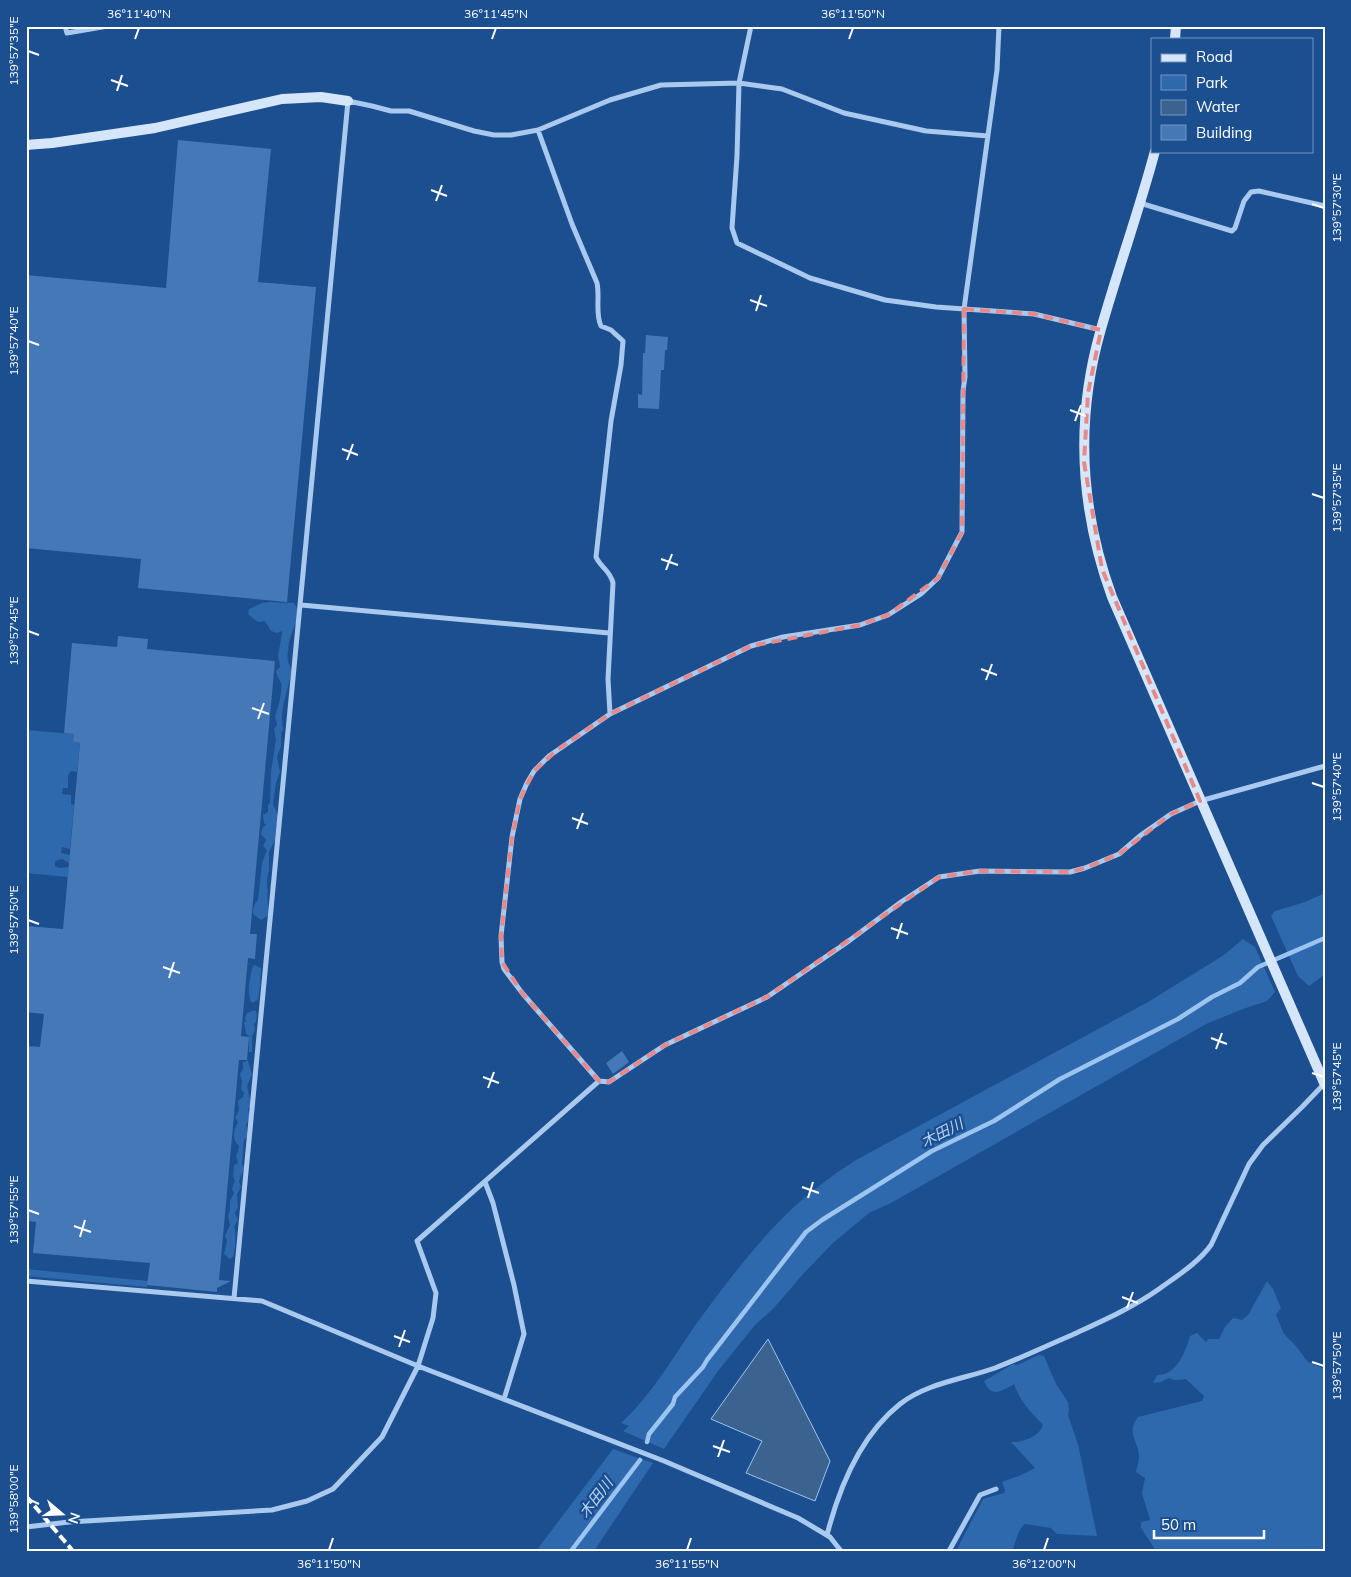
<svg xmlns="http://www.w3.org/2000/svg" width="1351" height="1577" viewBox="0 0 1351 1577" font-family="Mulish,'Noto Sans JP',sans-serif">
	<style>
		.green { fill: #2e69ad }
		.water { fill: #3c6290; stroke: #9cc4f0 }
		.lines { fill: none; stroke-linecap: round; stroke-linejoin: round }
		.stream { stroke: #9cc4f0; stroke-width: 4.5 }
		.building { fill: #4478b7 }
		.street { stroke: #a9c9ee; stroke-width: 5 }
		.secondary { stroke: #d6e6fa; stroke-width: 10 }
		.rail { stroke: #fff; stroke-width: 4; stroke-dasharray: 9 4; stroke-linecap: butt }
		.marked { fill: none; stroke: #e88989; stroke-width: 4; stroke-dasharray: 10 6; stroke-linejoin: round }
		.ticks { fill: none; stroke: #fff; stroke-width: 2 }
		.labels { text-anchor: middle; stroke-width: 5; stroke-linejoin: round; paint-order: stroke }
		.water-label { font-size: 15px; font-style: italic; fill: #b5d3f5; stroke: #1b4f8f }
		.neatline { fill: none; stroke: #fff; stroke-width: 2 }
		.ticks-label { font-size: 12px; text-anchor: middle; fill: #fff }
	</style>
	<rect width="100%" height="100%" fill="#1b4f8f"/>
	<path class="green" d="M269 602 294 603C304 617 291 629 289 643 288 648 287 657 288 662 290 666 291 668 291 673 288 693 279 708 283 730L281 732V746L277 757 280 772 276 783 273 804 278 815 276 838 269 852V870L267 880V888L268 890C266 899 269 906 269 915L261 920 253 914C253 908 254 904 258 900L262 863 267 850 263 846 266 840 261 834 263 827 266 825 264 823 263 815 268 812V805L270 803 271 772 276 740 274 729 277 725 275 716C278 711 283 688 281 683 279 678 277 677 276 671L280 667 278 656 282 633V631L277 633 271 631 265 621 258 622 248 614 249 609 262 603Z
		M26 730 74 734 73 742 80 743 77 772 71 771 68 775V788H63L62 794 71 795V804L74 805 70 849 62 847 61 853 70 855 69 863 62 859 55 861V866L59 868 69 867 68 877 26 873Z
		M1325 893V974L1309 986 1298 976 1271 916 1275 911 1305 902Z
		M1243 939 1255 947 1275 992 1267 1001 1243 1009 1206 1024 988 1148 891 1203 869 1213 833 1243 804 1273 773 1309 755 1325 718 1371 664 1449 623 1431 629 1426 621 1423C653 1394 674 1355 699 1320 728 1281 759 1239 795 1206 814 1189 834 1174 856 1160L1148 1002 1224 955Z
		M255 965 261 968 260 986 258 1000 252 1003C246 996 250 975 253 966Z
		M255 1010 257 1014 256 1022 254 1024 255 1030 252 1036V1052H249V1036L246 1034 244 1022H246L245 1018 247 1013Z
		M247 1058 252 1074 247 1086 251 1105 248 1109C249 1115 251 1119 246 1124L248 1136 244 1140 242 1163 244 1168 239 1181 241 1187 237 1194 238 1207 235 1213 238 1220 234 1227C237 1232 235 1252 233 1257L230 1259 224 1254 227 1241 225 1236 230 1225 228 1216 230 1209V1201L234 1193 232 1189 235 1180 233 1177 234 1165 238 1163 236 1156 238 1151 239 1146C231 1139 234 1130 238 1122L235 1118 239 1110 238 1101 243 1097 244 1093 241 1089 242 1081 240 1074 243 1069V1062L247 1061Z
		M26 1269 148 1281 147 1287 26 1276Z
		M1267 1281 1273 1289 1281 1308 1276 1315 1284 1334 1295 1345 1308 1362 1325 1369V1551H1156L1141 1528V1522L1150 1520 1142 1493 1145 1478 1136 1472C1137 1467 1139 1460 1139 1456 1138 1440 1126 1433 1138 1417L1202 1401 1204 1396 1186 1379 1175 1380 1168 1378 1161 1382 1153 1383 1157 1375C1176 1376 1185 1353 1190 1336L1197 1333 1206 1342 1208 1339H1219L1225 1327 1233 1318 1242 1320 1248 1315Z
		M1039 1355 1044 1356 1056 1384 1068 1402 1069 1411 1068 1415 1078 1444 1097 1536 1057 1534 1051 1528 1025 1524C1018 1529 1016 1541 1013 1549L1015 1551H956L983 1499 1004 1493 1005 1490 1002 1482 1019 1476 1035 1468 1011 1442C1022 1443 1040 1436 1043 1425 1031 1412 1020 1402 1014 1384 1001 1392 991 1398 984 1381L1013 1364 1017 1365Z
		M613 1449 653 1463 594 1551H536Z"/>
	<path class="water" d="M768 1339 830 1461 815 1501 746 1473 762 1441 711 1419Z"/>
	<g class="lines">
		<path class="stream" d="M647 1442 649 1434 673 1404 675 1397 703 1367 707 1360 806 1232 822 1220 932 1151 994 1121 1060 1079 1178 1019 1212 997 1240 983 1258 967 1325 938
			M571 1551 640 1460"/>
	</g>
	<path class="building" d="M178 140 271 149 258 282 316 287 287 602 138 588 141 559 26 548V275L166 288Z
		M646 335 668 337 667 350H665L664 370H661L659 409 638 408V394L642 395 643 353H645Z
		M118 636 148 639 147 649 275 661 250 934H257L255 959 248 958 241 1036 249 1037 247 1060H239L219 1280 231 1281 217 1288V1292L147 1285 150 1263 33 1253 36 1222 26 1221V1046L40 1047 44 1014 26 1012V926L63 929 80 743 73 742 74 734 64 733 72 643 117 647Z
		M622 1051 629 1062 613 1074 606 1063Z"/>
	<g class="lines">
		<path class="street" d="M65 26 67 33 108 26
			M751 26 739 83 737 156 732 228 737 243 810 278 885 300 936 307 1034 314 1101 330
			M999 26 997 70 964 309 965 377 963 391 962 532 938 578 921 594 888 615 860 625 783 637 751 646 610 714 549 756 534 771 527 783 520 799 512 837 501 936 502 962 504 969 523 994 599 1081 609 1082 665 1045 767 997 846 943 901 902 939 877 980 871 1070 872 1085 868 1119 854 1141 835 1171 814 1200 801 1325 766
			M538 130 572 224 597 283C600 297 595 314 601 326L611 330 623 341 621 365 611 421 596 557C601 568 610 570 613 583L608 679 610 714
			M1140 203 1232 231 1235 228 1244 201 1251 192 1259 191 1325 206
			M301 605 609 633
			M485 1182 493 1203 514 1285 524 1334 504 1399
			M26 1281 262 1301 418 1366 664 1461 798 1518 830 1537 841 1551
			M234 1298 348 101 372 106 391 111H409L474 131 494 135H511L538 130 610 100 661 85 739 83 782 89 844 113 926 131 988 136
			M26 1527 69 1522 272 1510 307 1501 333 1489 382 1437 418 1366 433 1318 436 1293 417 1241 599 1081
			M827 1535C839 1488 861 1435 900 1404 927 1383 964 1379 995 1368 1021 1358 1046 1346 1072 1335 1102 1321 1132 1308 1159 1289 1177 1276 1198 1263 1211 1245L1249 1164 1263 1145 1302 1107 1324 1084
			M949 1551 980 1495 996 1489"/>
		<path class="secondary" d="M1175 39 1176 26
			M26 145 52 143 155 128 282 99 321 97 348 101
			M1155 151C1139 211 1118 269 1101 329 1075 419 1080 509 1112 597 1182 760 1255 922 1325 1085"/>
		<path class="rail" d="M26 1496 73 1551"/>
	</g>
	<path class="marked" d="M964 309 1034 314 1101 330 1088 393 1084 462 1102 569 1200 801 1171 814 1119 854 1085 868 1070 872 980 871 939 877 767 997 665 1045 609 1082 599 1081 523 994 502 962 501 936 512 837 520 799 534 771 557 750 610 714 751 646 860 625 888 615 938 578 962 532Z"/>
	<path class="ticks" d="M135 39 139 28M492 39 496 28M849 39 853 28M28 51 39 55M111 80 128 86M117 91 122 75M431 190 447 196M436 201 442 185M1312 204 1324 208M750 300 767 306M756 311 761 295M28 341 39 345M1070 410 1086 416M1075 421 1081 405M342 449 358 455M347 460 353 444M1312 494 1324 498M661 559 678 565M666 570 672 554M28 631 39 635M981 669 997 675M986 680 992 664M252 708 269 714M258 719 264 703M1312 783 1324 787M572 818 588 824M577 829 583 813M28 920 39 924M891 928 908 934M897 939 902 923M163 967 180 973M169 978 174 962M1211 1038 1227 1044M1216 1049 1222 1033M1312 1073 1324 1077M483 1077 499 1083M488 1088 494 1072M802 1187 819 1193M808 1198 813 1182M28 1210 39 1214M74 1226 91 1232M80 1237 85 1220M1122 1297 1138 1303M1127 1308 1133 1292M394 1336 410 1342M399 1347 405 1330M1312 1362 1324 1366M713 1446 730 1452M718 1457 724 1440M28 1499 39 1504M329 1550 333 1538M687 1550 691 1538M1044 1550 1048 1538"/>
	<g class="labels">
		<g class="water-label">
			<text transform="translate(942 1133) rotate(-27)" y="5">木田川</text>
			<text transform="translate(596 1498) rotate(-53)" y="5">木田川</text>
		</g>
	</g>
	<rect width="1351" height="1577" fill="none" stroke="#1b4f8f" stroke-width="55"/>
	<rect x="1151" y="38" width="162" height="115" fill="#1b4f8f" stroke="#7695bc"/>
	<rect x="1161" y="54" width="25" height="8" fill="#d6e6fa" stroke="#7695bc"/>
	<text x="1196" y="62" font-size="15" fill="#ffffff">Road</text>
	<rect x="1161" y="75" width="25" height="15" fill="#2e69ad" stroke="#7695bc"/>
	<text x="1196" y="88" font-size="15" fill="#ffffff">Park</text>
	<rect x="1161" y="100" width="25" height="15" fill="#3c6290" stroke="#7695bc"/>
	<text x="1196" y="112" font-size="15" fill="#ffffff">Water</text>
	<rect x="1161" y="125" width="25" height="15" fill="#4478b7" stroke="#7695bc"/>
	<text x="1196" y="138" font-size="15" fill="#ffffff">Building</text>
	<g transform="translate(62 1514) rotate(109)" stroke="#1b4f8f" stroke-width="4" paint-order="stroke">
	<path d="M0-4L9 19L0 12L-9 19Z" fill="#ffffff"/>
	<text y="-8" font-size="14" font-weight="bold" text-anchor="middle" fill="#ffffff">N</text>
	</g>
	<path d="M1154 1530v8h110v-8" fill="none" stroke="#ffffff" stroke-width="2.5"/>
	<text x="1161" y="1530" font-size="15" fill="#ffffff" stroke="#1b4f8f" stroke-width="4" paint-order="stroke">50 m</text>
	<rect x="28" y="28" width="1296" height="1522" class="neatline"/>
	<g class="ticks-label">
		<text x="139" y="18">36°11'40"N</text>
		<text x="496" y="18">36°11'45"N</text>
		<text x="853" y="18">36°11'50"N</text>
		<text transform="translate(14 51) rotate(-90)" y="4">139°57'35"E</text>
		<text transform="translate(1337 208) rotate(-90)" y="4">139°57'30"E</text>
		<text transform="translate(14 341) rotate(-90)" y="4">139°57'40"E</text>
		<text transform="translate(1337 498) rotate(-90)" y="4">139°57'35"E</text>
		<text transform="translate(14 631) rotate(-90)" y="4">139°57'45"E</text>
		<text transform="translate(1337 787) rotate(-90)" y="4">139°57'40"E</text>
		<text transform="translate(14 920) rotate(-90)" y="4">139°57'50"E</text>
		<text transform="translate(1337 1077) rotate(-90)" y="4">139°57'45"E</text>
		<text transform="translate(14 1210) rotate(-90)" y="4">139°57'55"E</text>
		<text transform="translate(1337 1366) rotate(-90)" y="4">139°57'50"E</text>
		<text transform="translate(14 1499) rotate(-90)" y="4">139°58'00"E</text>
		<text x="329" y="1568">36°11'50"N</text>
		<text x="687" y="1568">36°11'55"N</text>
		<text x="1044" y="1568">36°12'00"N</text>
	</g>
</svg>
